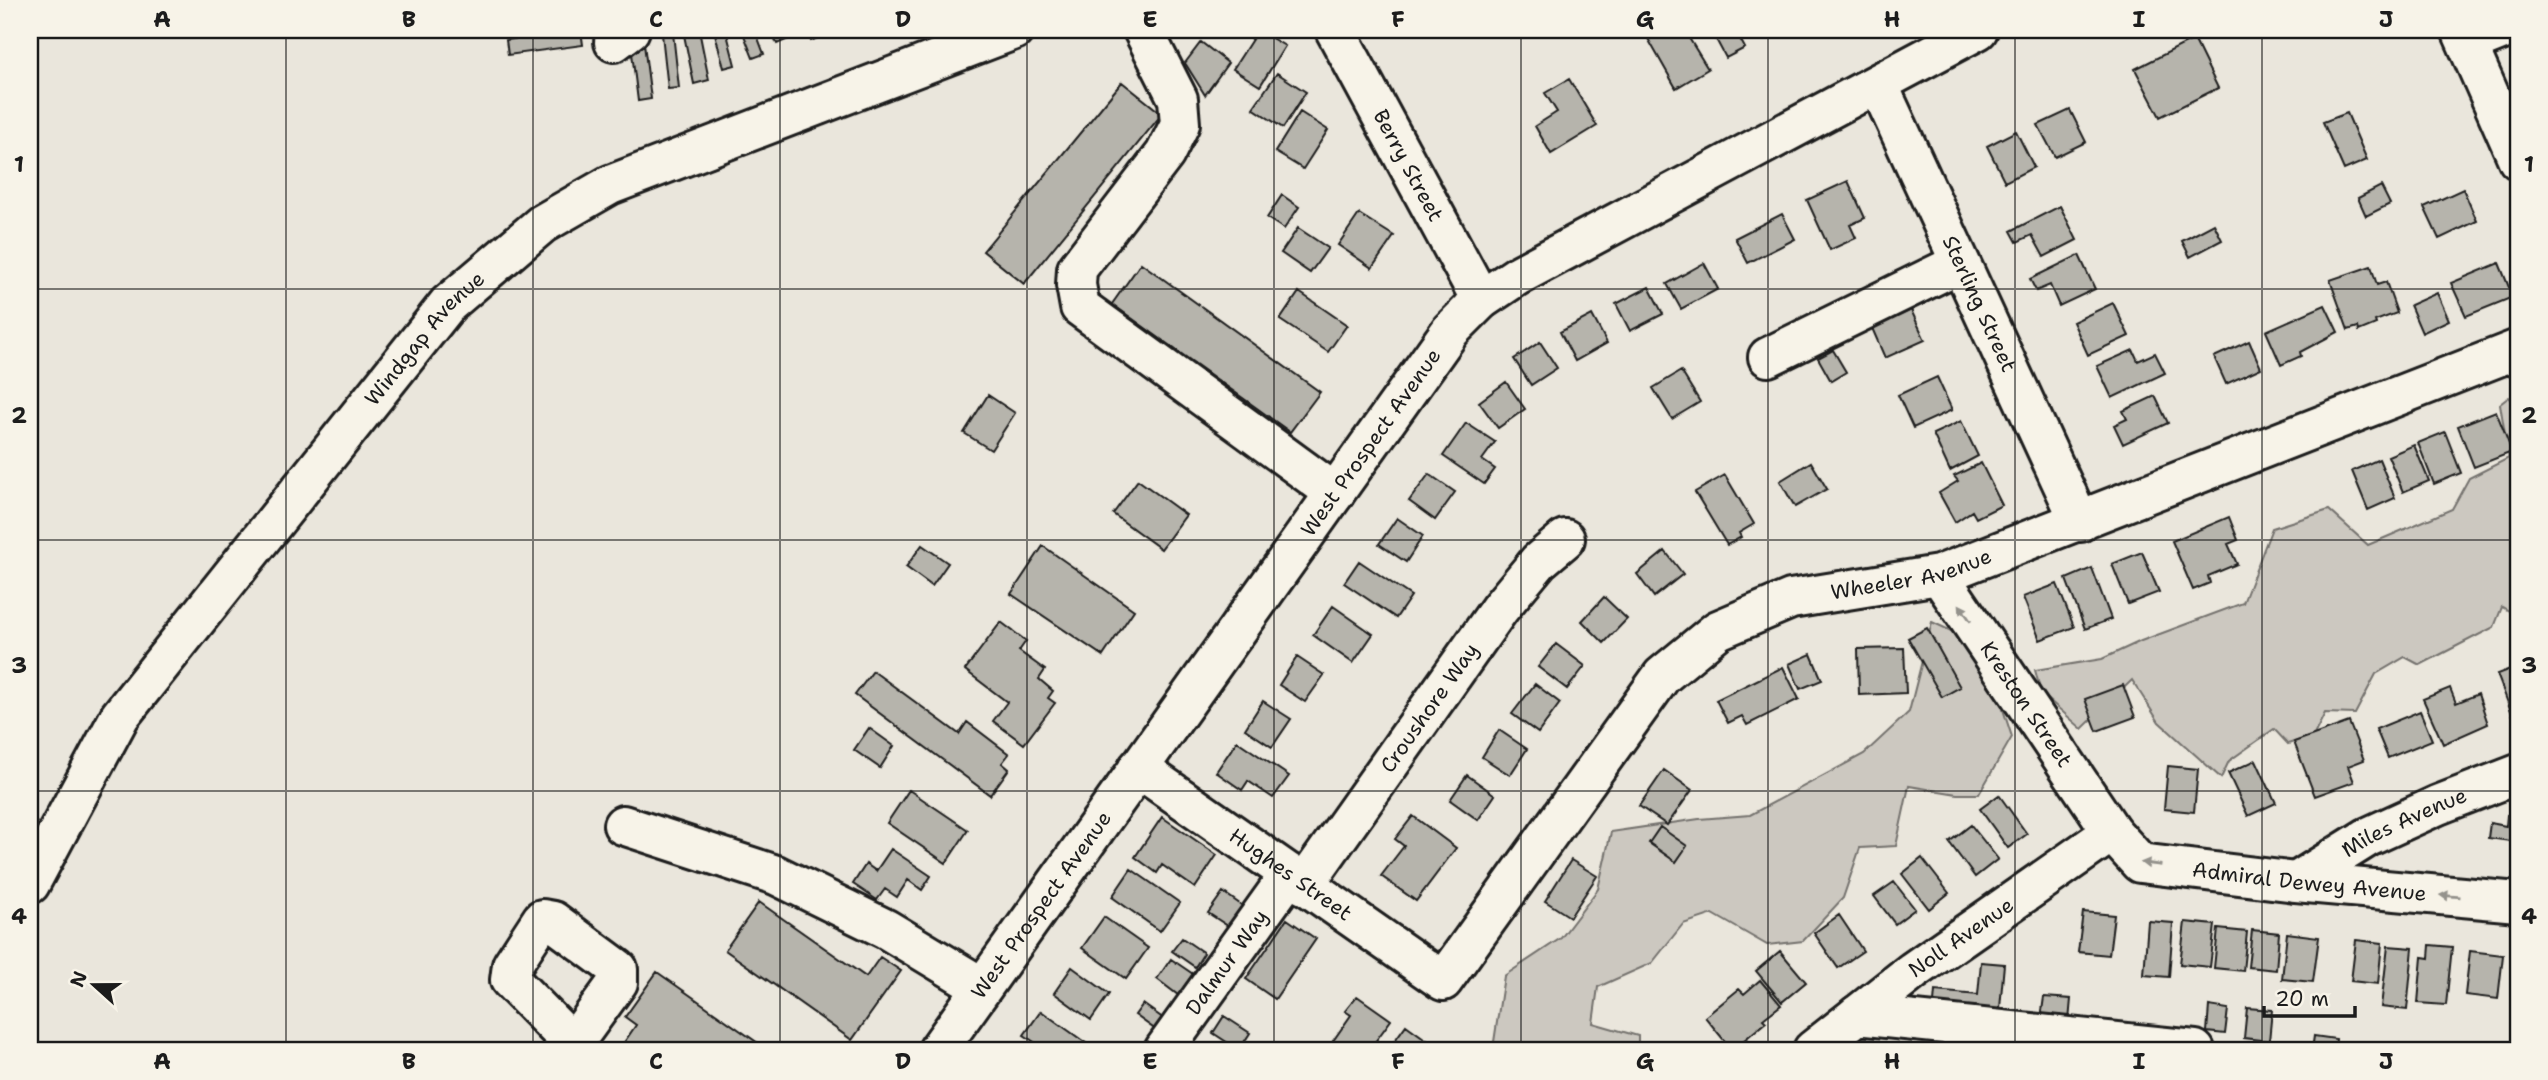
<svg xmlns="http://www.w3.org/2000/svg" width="2548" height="1080" viewBox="0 0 2548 1080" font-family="'Shantell Sans',sans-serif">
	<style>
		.green { fill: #ccc8c0; stroke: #74726e; stroke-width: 2 }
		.building { fill: #b6b4ac; stroke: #1c1c1c; stroke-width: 2 }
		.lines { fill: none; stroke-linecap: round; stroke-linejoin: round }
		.minor-casing { stroke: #1c1c1c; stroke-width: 44 }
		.major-casing { stroke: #1c1c1c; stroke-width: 44 }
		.minor { stroke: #f7f3e8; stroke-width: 38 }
		.major { stroke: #f7f3e8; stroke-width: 38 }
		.oneway { fill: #94928c }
		.grid { fill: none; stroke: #1c1c1c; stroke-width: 2; stroke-opacity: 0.55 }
		.labels { text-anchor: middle; stroke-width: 6; stroke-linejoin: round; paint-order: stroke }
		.street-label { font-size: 21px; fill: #1c1c1c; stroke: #f7f3e8 }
		.neatline { fill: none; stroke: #1c1c1c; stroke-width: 2.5 }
		.grid-label { font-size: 23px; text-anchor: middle; font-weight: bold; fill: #1c1c1c }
	</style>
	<rect width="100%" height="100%" fill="#eae6dc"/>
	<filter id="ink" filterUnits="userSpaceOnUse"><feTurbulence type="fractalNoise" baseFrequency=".0143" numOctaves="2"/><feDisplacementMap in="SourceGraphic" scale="14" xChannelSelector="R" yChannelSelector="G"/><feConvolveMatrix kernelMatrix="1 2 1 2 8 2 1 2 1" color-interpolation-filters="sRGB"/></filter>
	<g filter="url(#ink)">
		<path class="green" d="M2509 397 2518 407V616L2502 607 2494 627 2420 665 2405 657 2376 674 2355 714 2325 713 2314 735 2288 744 2274 729 2229 761 2221 778 2159 722 2132 680 2082 729 2041 693 2035 670 2102 659 2141 641 2243 603 2272 528 2329 510 2368 545 2452 509 2469 478 2509 458 2500 404Z
			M1932 622 1960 635 1998 694 2012 737 1979 794H1957L1909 786 1896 846 1860 848 1843 898 1803 941 1767 945 1713 914 1683 924 1652 963 1598 987 1593 1023 1638 1036V1050H1480L1494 1042 1504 976 1561 938 1598 889 1611 832 1699 819 1750 815 1864 754 1909 712Z"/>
		<path class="building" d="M581 30 583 45 508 55 506 40Z
			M683 30H699L709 80 694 84Z
			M714 30H726L735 65 724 68Z
			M742 30H755L764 54 753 58Z
			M771 30H788L791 38 777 44Z
			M805 30H821L824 35 811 41Z
			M1258 30 1285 46 1260 86 1233 69Z
			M1660 30H1684L1708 69 1676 88 1647 37Z
			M1711 30H1753L1739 37 1745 48 1726 58Z
			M673 33 679 88 668 89 662 34Z
			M2194 39 2218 88 2160 117 2135 69Z
			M1201 42 1228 63 1205 95 1185 63Z
			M644 44 651 99 638 101 631 45Z
			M1277 73 1306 92 1283 128 1253 108Z
			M1569 79 1597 126 1551 154 1535 126 1557 112 1545 93Z
			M1122 82 1162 114 1024 284 983 251Z
			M2070 110 2086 142 2055 157 2038 125Z
			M1300 112 1328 130 1303 169 1275 152Z
			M2347 113 2367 160 2344 170 2323 122Z
			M2016 131 2034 167 2005 182 1987 146Z
			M1848 181 1865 218 1850 225 1856 238 1830 250 1807 200Z
			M2381 186 2390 204 2366 216 2358 198Z
			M2463 189 2477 221 2439 239 2424 207Z
			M1282 195 1299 207 1284 229 1267 218Z
			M2060 206 2077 240 2044 257 2032 235 2017 242 2011 231Z
			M1359 214 1394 236 1372 268 1338 245Z
			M1782 214 1795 239 1748 263 1735 238Z
			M2214 224 2222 240 2190 257 2182 241Z
			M1298 228 1328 248 1310 273 1281 253Z
			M2079 255 2095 289 2059 306 2050 285 2036 291 2030 279Z
			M1141 263 1320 392 1290 432 1112 304Z
			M1704 263 1718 289 1681 309 1667 284Z
			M2499 263 2513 297 2466 316 2451 283Z
			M2371 266 2377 285 2386 282 2397 313 2375 321 2376 324 2359 331 2358 327 2348 330 2330 280Z
			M1649 287 1663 314 1630 331 1616 304Z
			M1299 292 1347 325 1328 352 1280 320Z
			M2437 293 2449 320 2422 333 2410 305Z
			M2113 303 2129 336 2088 355 2073 322Z
			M2325 305 2338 332 2300 352 2301 356 2281 365 2266 331Z
			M1911 310 1925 340 1885 358 1872 328Z
			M1592 315 1607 343 1575 361 1560 332Z
			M2249 341 2261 368 2226 384 2214 357Z
			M1540 342 1557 368 1531 385 1514 359Z
			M1833 350 1846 372 1831 381 1818 358Z
			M2133 350 2138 361 2155 353 2165 373 2112 398 2097 366Z
			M1681 371 1700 402 1672 419 1653 388Z
			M1937 377 1952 410 1913 428 1898 395Z
			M1506 382 1525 409 1498 428 1479 402Z
			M988 395 1015 413 991 450 964 433Z
			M2155 396 2168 423 2123 444 2114 425 2127 419 2123 411Z
			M2496 411 2512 452 2474 467 2458 426Z
			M1961 421 1978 456 1950 471 1933 434Z
			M1466 423 1495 442 1482 460 1495 469 1484 484 1443 456Z
			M2445 432 2461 473 2434 484 2418 443Z
			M2414 445 2429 481 2403 492 2388 456Z
			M2379 459 2395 498 2368 510 2352 471Z
			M1811 462 1827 489 1795 507 1780 481Z
			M1981 463 2002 505 1976 518 1972 511 1955 522 1939 493 1958 481 1954 476Z
			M1429 474 1455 492 1435 520 1409 501Z
			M1725 475 1754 524 1739 533 1741 537 1727 545 1695 492Z
			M1138 480 1186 515 1161 549 1113 514Z
			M2229 517 2238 540 2228 544 2237 564 2208 576 2210 583 2193 590 2172 541Z
			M1397 518 1423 536 1406 562 1379 544Z
			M922 545 948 563 932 586 906 567Z
			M1043 546 1134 610 1103 656 1011 594Z
			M1665 551 1683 574 1654 597 1637 574Z
			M2142 552 2159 592 2128 604 2112 564Z
			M1359 561 1411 596 1396 618 1344 583Z
			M2092 568 2111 619 2085 629 2066 579Z
			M2057 584 2074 627 2040 640 2023 597Z
			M1604 597 1627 619 1604 643 1582 621Z
			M1333 606 1373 634 1353 663 1313 635Z
			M1001 622 1026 641 1019 651 1045 670 1039 679 1053 691 1048 698 1055 703 1024 744 993 721 1007 702 965 670Z
			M1927 628 1960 687 1942 697 1908 638Z
			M1556 644 1585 666 1567 689 1538 667Z
			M1904 648 1906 693 1859 695 1858 649Z
			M1811 654 1822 680 1800 689 1789 664Z
			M1297 657 1324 675 1305 702 1279 685Z
			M2518 666V723L2516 724 2497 674Z
			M1783 667 1799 699 1747 725 1742 716 1728 723 1716 700Z
			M873 671 959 734 967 722 1009 754 1002 763 1009 769 990 795 855 695Z
			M1535 684 1560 703 1538 733 1512 714Z
			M2123 685 2135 717 2097 731 2085 699Z
			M2450 688 2456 703 2478 694 2488 724 2443 744 2423 699Z
			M1263 701 1291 719 1272 747 1245 729Z
			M2420 711 2432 740 2388 758 2376 729Z
			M2349 722 2364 760 2348 766 2354 782 2315 796 2294 742Z
			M869 728 894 746 880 768 854 750Z
			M1499 730 1527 749 1510 775 1482 757Z
			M1237 741 1289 776 1273 798 1248 781 1242 790 1216 772Z
			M2256 760 2276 803 2248 816 2228 773Z
			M2168 766 2198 769 2194 812 2164 809Z
			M1664 770 1692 790 1667 825 1639 806Z
			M1467 775 1495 795 1478 820 1450 800Z
			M909 790 968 830 946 863 887 823Z
			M1999 795 2027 834 2008 848 1980 809Z
			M2507 815 2518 817V842L2488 838 2490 823 2506 826Z
			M1413 816 1456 848 1416 901 1381 876 1404 846 1395 839Z
			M1162 817 1217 855 1195 888 1162 865 1157 873 1135 857Z
			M1971 825 1998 859 1975 877 1949 842Z
			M1660 827 1687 846 1676 862 1649 843Z
			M891 849 931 876 922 890 908 880 897 897 885 889 877 900 853 884 866 864 876 871Z
			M1922 858 1949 893 1929 909 1902 874Z
			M1571 860 1597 876 1570 917 1545 901Z
			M1131 869 1180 903 1160 931 1112 897Z
			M1894 882 1915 909 1895 924 1874 896Z
			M1223 892 1244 907 1231 928 1208 913Z
			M759 902 866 977 880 957 901 971 852 1040 725 950Z
			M2083 912 2114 915 2109 955 2078 952Z
			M1839 915 1863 951 1838 968 1814 933Z
			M1104 917 1148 948 1126 979 1082 948Z
			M1287 919 1316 939 1275 999 1246 979Z
			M2148 921 2173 923 2169 977 2144 975Z
			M2185 922 2215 925 2210 967 2180 964Z
			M2218 929 2247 932 2243 971 2214 968Z
			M2252 930 2279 933 2276 970 2248 967Z
			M2287 933 2319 937 2313 982 2282 979Z
			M1182 938 1204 953 1195 967 1172 951Z
			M2356 940 2382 943 2378 984 2351 981Z
			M2430 945 2452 947 2446 1005 2418 1003 2422 957 2429 958Z
			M2388 946 2413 948 2407 1010 2381 1007Z
			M1780 951 1806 982 1782 1002 1756 971Z
			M2470 951 2503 955 2498 999 2465 995Z
			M1171 959 1193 974 1178 995 1157 979Z
			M1981 962 2004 964 1999 1019 1933 1014 1935 991 1978 995Z
			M1072 967 1109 994 1091 1020 1054 993Z
			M657 972 768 1050H632L623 1044 636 1025 625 1017Z
			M1760 980 1781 1005 1763 1019 1766 1022 1732 1050 1705 1017 1739 989 1744 994Z
			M1357 996 1391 1020 1369 1050H1346L1333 1041 1351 1015 1345 1011Z
			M2044 997 2071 999 2069 1021 2041 1018Z
			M1143 1004 1164 1019 1156 1030 1135 1015Z
			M2209 1006 2228 1009 2225 1034 2207 1032Z
			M2247 1008 2272 1010 2269 1041 2244 1038Z
			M1041 1011 1090 1046 1087 1050H1046L1024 1035Z
			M1224 1016 1250 1033 1239 1050 1213 1033Z
			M1406 1025 1435 1046 1432 1050H1388Z
			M2314 1036 2336 1039 2335 1050H2312Z"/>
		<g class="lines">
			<defs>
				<g id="minor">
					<path d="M1143 30 1178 99 1180 124 1165 154 1077 269 1076 285 1080 307 1335 493"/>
					<path id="s1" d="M1335 30 1481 300"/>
					<path d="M2461 30 2518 160"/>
					<path d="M614 42 630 30"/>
					<path d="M2468 44 2503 30"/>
					<path id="s2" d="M1878 84 2080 522"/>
					<path d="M1768 357 1960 263"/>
					<path id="s3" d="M1939 575 2112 832 2140 863 2296 882 2518 902"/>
					<path id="s4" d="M1138 768 1443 981 1662 676 1718 630 1791 599 1939 575 2518 349"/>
					<path d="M623 825 776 875 886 929 982 987"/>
					<path id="s5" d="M2296 882 2368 837 2438 805 2518 774"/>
					<path id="s6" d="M1304 885 1500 608 1539 561 1565 539"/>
					<path d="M1857 1015 2195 1050"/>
					<path d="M573 1044 618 982V969L553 921 542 919 512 965 510 980 573 1044 579 1050"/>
					<path id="s7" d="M938 1050 1451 330 1481 300 1517 276 1978 30"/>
					<path id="s8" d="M1164 1050 1290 874"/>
					<path id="s9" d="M1813 1050 1913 971 2112 832"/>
				</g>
				<g id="major">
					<path id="s10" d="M30 884 120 716 448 304 542 224 610 185 1014 30"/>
				</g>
			</defs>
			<use href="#minor" class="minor-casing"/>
			<use href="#major" class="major-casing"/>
			<use href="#minor" class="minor"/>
			<use href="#major" class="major"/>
		</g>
		<defs><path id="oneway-solid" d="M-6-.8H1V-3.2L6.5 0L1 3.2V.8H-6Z" transform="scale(1.75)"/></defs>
		<g class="oneway">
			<use href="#oneway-solid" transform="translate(1965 613) rotate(-124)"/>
			<use href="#oneway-solid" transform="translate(2151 864) rotate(-172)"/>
			<use href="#oneway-solid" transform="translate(2450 896) rotate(-175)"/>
		</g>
	</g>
	<path class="grid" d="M286 30V1050M533 30V1050M780 30V1050M1027 30V1050M1274 30V1050M1521 30V1050M1768 30V1050M2015 30V1050M2262 30V1050M30 289H2518M30 540H2518M30 791H2518"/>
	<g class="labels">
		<g class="street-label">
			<text dy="7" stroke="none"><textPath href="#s1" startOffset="154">Berry Street</textPath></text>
			<text dy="7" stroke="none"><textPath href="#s2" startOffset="242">Sterling Street</textPath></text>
			<text dy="7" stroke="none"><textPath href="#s10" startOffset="676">Windgap Avenue</textPath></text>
			<text dy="7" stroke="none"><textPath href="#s7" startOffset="746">West Prospect Avenue</textPath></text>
			<text dy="7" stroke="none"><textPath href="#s4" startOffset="1022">Wheeler Avenue</textPath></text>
			<text dy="7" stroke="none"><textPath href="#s3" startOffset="156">Kreston Street</textPath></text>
			<text dy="7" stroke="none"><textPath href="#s6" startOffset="217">Croushore Way</textPath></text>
			<text dy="7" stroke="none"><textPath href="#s5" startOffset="124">Miles Avenue</textPath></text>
			<text dy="7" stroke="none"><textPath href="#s4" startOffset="186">Hughes Street</textPath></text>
			<text dy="7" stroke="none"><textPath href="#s3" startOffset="522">Admiral Dewey Avenue</textPath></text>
			<text dy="7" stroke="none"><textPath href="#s7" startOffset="178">West Prospect Avenue</textPath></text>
			<text dy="7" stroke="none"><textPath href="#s9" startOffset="186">Noll Avenue</textPath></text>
			<text dy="7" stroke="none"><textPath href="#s8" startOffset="108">Dalmur Way</textPath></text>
		</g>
	</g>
	<rect width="2548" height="1080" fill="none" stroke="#f7f3e8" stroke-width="77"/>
	<g transform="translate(94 985) rotate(291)" stroke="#f7f3e8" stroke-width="5" paint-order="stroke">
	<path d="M0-5L12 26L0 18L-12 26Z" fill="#1c1c1c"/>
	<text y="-10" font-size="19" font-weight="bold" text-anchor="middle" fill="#1c1c1c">N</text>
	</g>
	<path d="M2264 1006v10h91v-10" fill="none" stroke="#1c1c1c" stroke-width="3.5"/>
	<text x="2275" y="1006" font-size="21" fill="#1c1c1c" stroke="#f7f3e8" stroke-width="5" paint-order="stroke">20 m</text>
	<rect x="38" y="38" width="2472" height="1004" class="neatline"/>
	<g class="grid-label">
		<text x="162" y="27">A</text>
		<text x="409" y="27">B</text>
		<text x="656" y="27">C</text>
		<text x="903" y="27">D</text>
		<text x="1150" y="27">E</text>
		<text x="1398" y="27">F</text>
		<text x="1645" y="27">G</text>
		<text x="1892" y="27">H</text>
		<text x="2139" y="27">I</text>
		<text x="2386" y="27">J</text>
		<text x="19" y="172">1</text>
		<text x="2529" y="172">1</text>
		<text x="19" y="423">2</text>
		<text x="2529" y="423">2</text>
		<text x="19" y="673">3</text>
		<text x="2529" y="673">3</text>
		<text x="19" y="924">4</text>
		<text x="2529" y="924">4</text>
		<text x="162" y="1069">A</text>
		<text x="409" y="1069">B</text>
		<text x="656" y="1069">C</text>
		<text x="903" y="1069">D</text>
		<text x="1150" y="1069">E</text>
		<text x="1398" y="1069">F</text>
		<text x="1645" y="1069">G</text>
		<text x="1892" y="1069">H</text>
		<text x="2139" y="1069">I</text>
		<text x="2386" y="1069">J</text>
	</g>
</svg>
